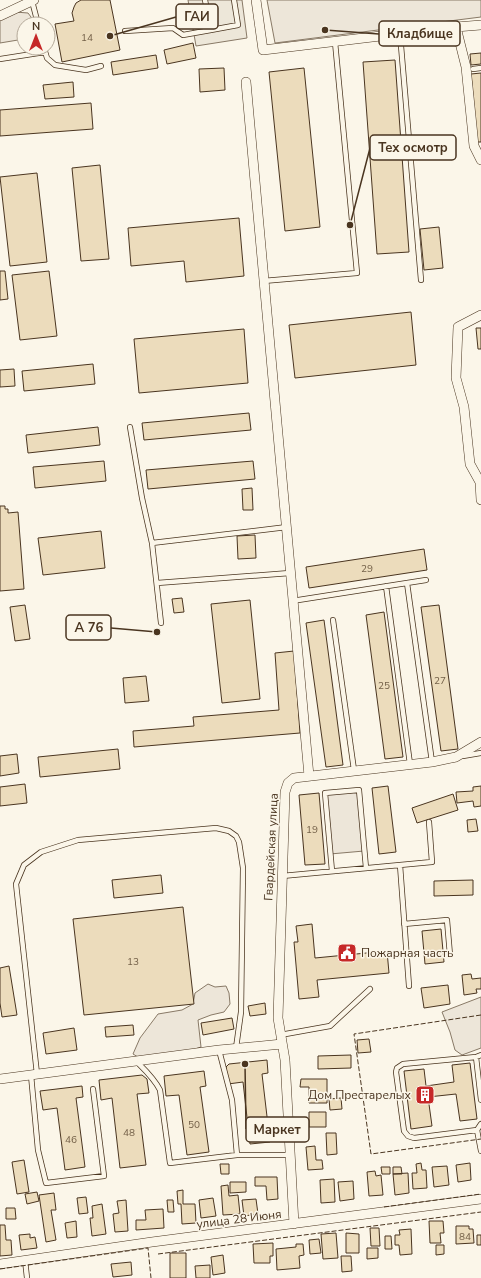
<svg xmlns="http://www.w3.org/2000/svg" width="481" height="1278" viewBox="0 0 481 1278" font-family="'Nunito Sans',sans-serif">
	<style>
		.green { fill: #ede6d9; stroke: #887966 }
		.parking { fill: #ede7d9; stroke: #887966 }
		.building { fill: #ecdcbc; stroke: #4a3520 }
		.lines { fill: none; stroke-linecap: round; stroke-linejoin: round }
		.lane-casing { stroke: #4a3520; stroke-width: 6 }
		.street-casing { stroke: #4a3520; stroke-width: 10 }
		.lane { stroke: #fbf6e9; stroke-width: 4.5 }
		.street { stroke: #fbf6e9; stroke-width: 9 }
		.fence { stroke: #4a3520; stroke-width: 1; stroke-dasharray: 5 2; stroke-linecap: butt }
		.labels { text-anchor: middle; stroke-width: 3; stroke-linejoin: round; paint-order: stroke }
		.number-label { font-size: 10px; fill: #725f47 }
		.street-label { font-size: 12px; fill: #4a3520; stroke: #fbf6e9 }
		.poi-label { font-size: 12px; fill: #4a3520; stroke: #fbf6e9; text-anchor: start }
		.leader { fill: none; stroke: #4a3520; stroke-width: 1.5 }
		.callout-dot { fill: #4a3520; stroke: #fbf6e9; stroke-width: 1.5 }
		.callout { fill: #fbf6e9; stroke: #4a3520; stroke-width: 1.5 }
		.callout-label { font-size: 13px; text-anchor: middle; font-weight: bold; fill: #4a3520 }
	</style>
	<rect width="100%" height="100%" fill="#fbf6e9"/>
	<path class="green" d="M267 0H481V17L275 43Z
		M15 12 28 13 31 17 33 24H24V39L0 43V20Z
		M359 790 364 851 330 854 325 793Z
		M208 984 215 987 226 986 229 993 230 1004 224 1012 211 1015 198 1020 201 1047 186 1052 138 1057 133 1054 140 1038 158 1014 182 1010 193 1004 195 993Z
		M481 997V1048L462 1055 455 1050 450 1032 442 1012Z"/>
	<path class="parking" d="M188 0H242L247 38 196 46Z"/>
	<path class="building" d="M81 0H110L120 50 62 62 55 24 74 21 72 13 74 7 76 3Z
		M193 43 196 58 167 64 164 50Z
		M481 53V64L471 65 470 54Z
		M156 55 158 68 113 75 111 62Z
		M395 60 409 252 377 254 363 62Z
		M224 68 225 90 200 92 199 69Z
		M304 68 320 227 285 231 269 72Z
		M481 73V142H477L471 74Z
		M73 82 74 97 45 99 43 85Z
		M91 103 93 129 0 136V110Z
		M100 165 109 259 81 261 72 168Z
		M37 173 47 262 10 266 0 177Z
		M239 218 244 276 186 282 184 261 131 266 128 228Z
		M439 227 443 268 424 270 420 229Z
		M0 271H5L8 299 0 300Z
		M49 271 57 336 20 340 12 275Z
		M411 312 416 365 295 378 289 325Z
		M476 328H481V349H478Z
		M244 329 248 383 139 393 134 339Z
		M93 364 95 384 24 391 22 371Z
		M14 369 15 386 0 387V370Z
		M249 413 251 430 144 440 142 423Z
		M98 427 100 445 28 453 26 435Z
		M104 461 106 481 35 488 33 467Z
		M253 461 255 479 148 489 146 470Z
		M252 488 253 510H243L242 489Z
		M0 506H5V509H8V513L18 512 24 589 0 591Z
		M101 531 105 568 43 575 38 538Z
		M255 535 256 558 238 559 237 536Z
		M424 549 427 570 309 588 306 567Z
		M182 598 184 612 174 613 172 599Z
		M250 600 260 699 222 703 211 604Z
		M25 605 30 639 15 641 10 607Z
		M439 605 458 749 441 751 421 607Z
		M384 612 403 757 385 759 366 615Z
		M324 620 343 765 326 767 306 623Z
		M294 651 300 733 134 747 133 731 194 726 193 717 279 710 275 653Z
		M146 676 149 701 125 703 123 678Z
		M118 749 120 769 40 777 38 757Z
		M17 754 19 773 0 776V756Z
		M25 784 27 803 0 806V787Z
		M388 786 396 852 379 854 372 788Z
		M481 786V806L474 807 473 801 457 803 456 792 473 791V787Z
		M319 793 325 864 305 865 299 795Z
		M453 794 458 810 417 823 412 808Z
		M476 819 478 831 468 832 467 820Z
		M161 875 163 893 114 898 112 880Z
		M473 880V895L434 896V881Z
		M183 907 194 1004 84 1015 73 919Z
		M312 924 315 958 387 951 389 973 317 980 319 997 299 999 294 942H298L296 926Z
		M441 929 444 962 425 964 422 931Z
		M9 966 17 1015 2 1017 0 1003V968Z
		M471 974 472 979 481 978V989H476L477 993 464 995 462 975Z
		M448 985 450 1004 424 1008 421 988Z
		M265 1003 266 1014 250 1016 248 1006Z
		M232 1018 234 1029 203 1035 201 1023Z
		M133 1025 134 1035 106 1037 105 1027Z
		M74 1028 77 1050 46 1054 43 1033Z
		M369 1039 371 1052 358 1053 357 1040Z
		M351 1055V1068L318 1069V1056Z
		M267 1060 268 1073 262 1074 270 1142 250 1144 243 1082 228 1084 226 1067 229 1064Z
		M470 1063 477 1119 460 1121 456 1094 428 1097 432 1126 411 1129 404 1071 424 1069 426 1086 454 1082 452 1065Z
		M204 1071 206 1086 200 1087 209 1152 187 1155 179 1095 166 1096 164 1076Z
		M142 1075 147 1079 149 1093 137 1094 146 1165 120 1168 112 1098 101 1100 99 1080Z
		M301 1079H327V1103H309V1087H300Z
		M82 1086 83 1097 76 1098 85 1167 65 1170 57 1108 43 1110 40 1091Z
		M341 1098 342 1109 330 1110 329 1099Z
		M309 1112H326V1127H309Z
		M326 1133H336L337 1154 327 1155Z
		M315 1146 316 1160H322L323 1169 308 1170 306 1147Z
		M24 1160 29 1192 17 1194 12 1162Z
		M421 1163 422 1170H426L427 1188 413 1189 412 1173H417L416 1164Z
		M470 1163 471 1180 458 1182 456 1165Z
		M220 1164H229V1174H221Z
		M447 1166 449 1185 434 1187 432 1167Z
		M381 1167H390V1174H382Z
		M393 1167H401L402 1174H393Z
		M375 1171 376 1176 381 1175 383 1195 369 1196 367 1172Z
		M408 1173 409 1193 395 1195 393 1174Z
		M255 1177H277L278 1199 267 1200 266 1186H255Z
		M334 1179 335 1202 321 1203 320 1180Z
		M353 1181 354 1199 340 1201 338 1182Z
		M230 1182H246V1192L230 1193Z
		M228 1185 229 1196 238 1195 240 1214 223 1215 221 1186Z
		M183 1190V1204H195L196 1223 182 1224 181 1204H178L177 1191Z
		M37 1192 39 1201 27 1204 25 1194Z
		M54 1193 56 1210H51L56 1240 46 1242 39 1195Z
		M86 1197 88 1213 79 1214 77 1198Z
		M213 1198 216 1216 201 1218 199 1200Z
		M256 1199 258 1214 244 1216 242 1200Z
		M126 1200 128 1231 115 1232 113 1214 119 1213 117 1201Z
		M167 1200H173L174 1212H168Z
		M102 1204 106 1234 92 1236 90 1218H93L92 1206Z
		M6 1208H15L16 1219H6Z
		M163 1209 164 1228 136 1230V1220H146L145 1210Z
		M76 1221 77 1237 67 1238 65 1223Z
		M429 1221H443L444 1233H440L441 1243H430Z
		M0 1225H5L6 1240H11L12 1255 0 1256Z
		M456 1226H469V1229H473L474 1243 456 1244Z
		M370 1228H379L380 1246H371Z
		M411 1229 412 1254 400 1255 399 1245H395V1235H400L399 1230Z
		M336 1233 338 1258 323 1259 321 1234Z
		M346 1233 359 1234V1253H346Z
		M30 1234V1238L35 1237 37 1248 21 1250 19 1235Z
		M477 1235H481V1245H477Z
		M385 1236H391L392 1249H385Z
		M319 1239 321 1253 310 1254 309 1240Z
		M273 1243V1256H270V1263H254L253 1244Z
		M296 1244H303L304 1255 299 1256 300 1268 277 1270 276 1249 296 1247Z
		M436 1245H444V1254L436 1255Z
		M367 1248H378V1258L367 1259Z
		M170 1253H186V1278H170Z
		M223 1255 225 1273 213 1275 211 1257Z
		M341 1256H351L352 1271 342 1272Z
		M131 1262 132 1275 113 1277 111 1264Z
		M210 1265V1278H196L195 1266Z"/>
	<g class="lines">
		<defs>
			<path id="lane" d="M205 0 211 30 238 25 234 0
				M32 1 38 24
				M125 31 173 28 183 35 211 30
				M400 34 421 280
				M44 48 47 58 55 65 86 70 101 66
				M0 59 45 52
				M473 69 481 68
				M263 281 357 273 335 42
				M130 427 142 498 152 543 161 623
				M152 543 287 527
				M157 583 290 573
				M407 583 432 762
				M386 586 410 764
				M292 601 426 580
				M333 620 354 770
				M463 756 481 753
				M400 865 409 986
				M332 871 325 793 359 790 366 868
				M282 876 432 862 429 822
				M404 924 447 920 450 955
				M280 1035 330 1026 370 989
				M219 1050 232 1100 237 1155H290
				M476 1057 481 1100
				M136 1061C145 1070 154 1078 160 1090L170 1163 237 1155
				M37 1074 16 884 24 865 41 852 78 840 216 828 229 831 236 836 239 842 243 868 241 1012 236 1048
				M31 1075 38 1150 46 1183 104 1176 93 1089
				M481 1124 477 1130 481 1151
				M477 1130 414 1138 408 1136 404 1131 396 1072 397 1068 403 1064 476 1057 481 1055
				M25 1260 27 1278"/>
			<path id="street" d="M256 0 263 50 456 27
				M0 16 34 0
				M481 25 456 27 466 67 474 146 481 160
				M246 82 309 776
				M481 315 458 327 456 378 464 407 470 464 480 482 481 500
				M0 1079 219 1050 282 1044
				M294 1224 285 1060 278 1018 285 792 288 783 294 778 432 762 456 757 481 742
				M0 1264 152 1242 481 1199"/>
		</defs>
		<use href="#lane" class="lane-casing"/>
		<use href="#street" class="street-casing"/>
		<use href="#lane" class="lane"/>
		<use href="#street" class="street"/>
		<path class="fence" d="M481 1015 354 1034 371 1154 481 1139
			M384 1207 481 1194
			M158 1254 481 1212
			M0 1269 148 1248 151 1278"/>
	</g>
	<defs>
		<symbol id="civic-square" viewBox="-11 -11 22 22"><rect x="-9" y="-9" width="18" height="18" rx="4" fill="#c62828" stroke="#fbf6e9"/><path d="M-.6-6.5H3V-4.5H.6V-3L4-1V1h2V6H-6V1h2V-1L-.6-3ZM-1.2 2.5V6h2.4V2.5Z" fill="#fff"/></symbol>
		<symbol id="building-square" viewBox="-11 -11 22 22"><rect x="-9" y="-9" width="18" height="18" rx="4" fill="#c62828" stroke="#fbf6e9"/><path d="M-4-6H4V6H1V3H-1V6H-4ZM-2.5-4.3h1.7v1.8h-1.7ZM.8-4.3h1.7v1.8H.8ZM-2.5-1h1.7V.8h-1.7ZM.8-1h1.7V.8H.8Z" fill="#fff"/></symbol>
	</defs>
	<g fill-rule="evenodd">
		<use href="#civic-square" x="336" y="942" width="22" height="22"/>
		<use href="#building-square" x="414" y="1084" width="22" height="22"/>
	</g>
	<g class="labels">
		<g class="number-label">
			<text x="87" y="41">14</text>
			<text x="367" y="572">29</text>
			<text x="440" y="684">27</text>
			<text x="384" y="689">25</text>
			<text x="312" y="833">19</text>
			<text x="133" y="965">13</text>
			<text x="194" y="1128">50</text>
			<text x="129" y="1136">48</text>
			<text x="71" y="1143">46</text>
			<text x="465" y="1240">84</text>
		</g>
		<g class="street-label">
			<text transform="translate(271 847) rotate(-87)" y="4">Гвардейская улица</text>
			<text transform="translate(239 1219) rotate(-7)" y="4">улица 28 Июня</text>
		</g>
		<g class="poi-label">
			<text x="361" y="957">Пожарная часть</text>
			<text x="411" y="1099" text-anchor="end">Дом Престарелых</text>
		</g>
	</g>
	<path class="leader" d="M110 36L176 17M325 30L379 34M350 225L370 148M157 632L111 628M245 1064L246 1129"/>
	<g class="callout-dot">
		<circle cx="110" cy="36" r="4"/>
		<circle cx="325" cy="30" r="4"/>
		<circle cx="350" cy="225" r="4"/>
		<circle cx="157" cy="632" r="4"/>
		<circle cx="245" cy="1064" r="4"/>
	</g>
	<g class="callout">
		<rect x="176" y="4" width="42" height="25" rx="4"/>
		<rect x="379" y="21" width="81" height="25" rx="4"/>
		<rect x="370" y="135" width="86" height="25" rx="4"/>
		<rect x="66" y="615" width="45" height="25" rx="4"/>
		<rect x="246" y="1117" width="63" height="25" rx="4"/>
	</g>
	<g class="callout-label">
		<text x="197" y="21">ГАИ</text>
		<text x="420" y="38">Кладбище</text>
		<text x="413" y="152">Тех осмотр</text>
		<text x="89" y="632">А 76</text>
		<text x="277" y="1134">Маркет</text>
	</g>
	<g transform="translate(36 36)"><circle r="19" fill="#fbf6e9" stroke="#b4a999"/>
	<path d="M0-3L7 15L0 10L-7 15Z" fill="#c62828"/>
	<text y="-6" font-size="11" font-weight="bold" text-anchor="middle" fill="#4a3520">N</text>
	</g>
</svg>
